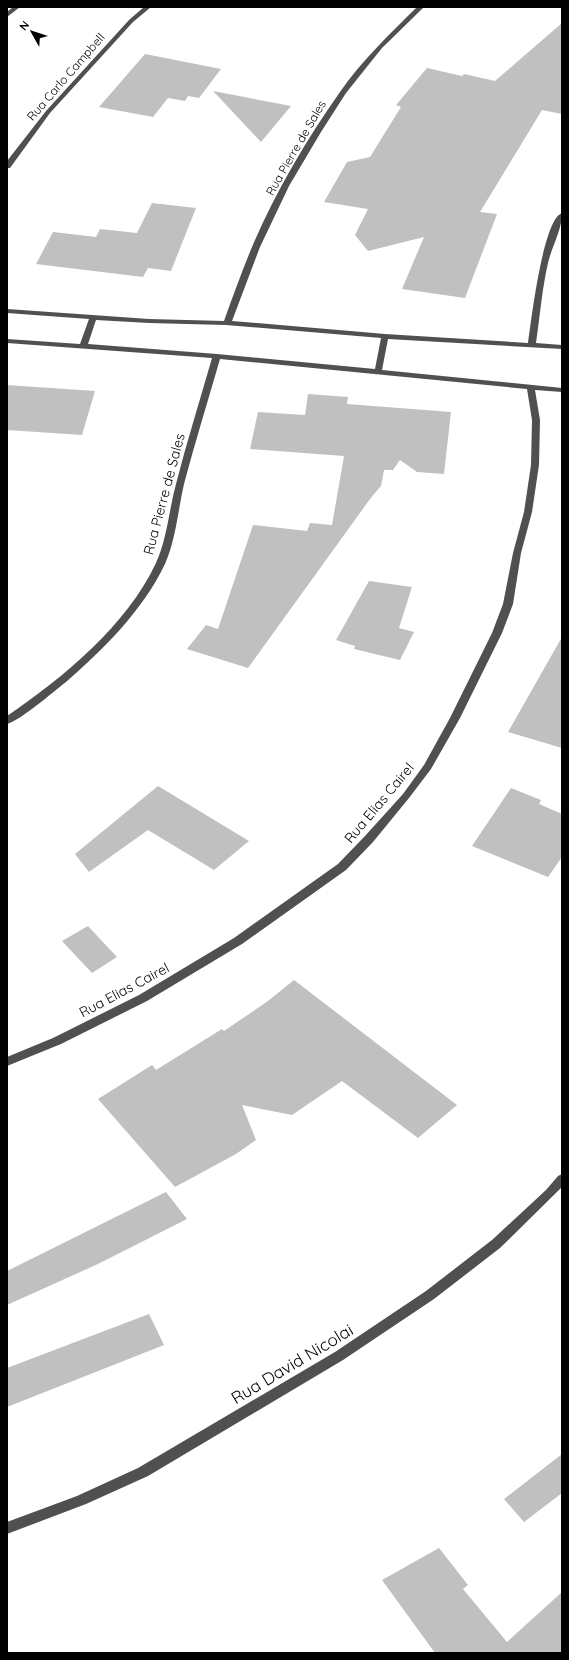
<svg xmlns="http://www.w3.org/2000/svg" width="569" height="1660" viewBox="0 0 569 1660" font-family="Quicksand,sans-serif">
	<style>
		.building { fill: #c0c0c0 }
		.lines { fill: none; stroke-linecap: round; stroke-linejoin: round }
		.minor { fill: #505050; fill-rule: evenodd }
		.labels { text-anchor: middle; stroke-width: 3.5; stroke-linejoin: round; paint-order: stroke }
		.far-street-label { font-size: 12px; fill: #000; stroke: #fff }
		.street-label { font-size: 14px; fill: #000; stroke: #fff }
		.near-street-label { font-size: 17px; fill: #000; stroke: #fff }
	</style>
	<rect width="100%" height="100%" fill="#fff"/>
	<path class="building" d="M562 23V114L542 110 480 212 497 214 465 298 402 289 424 237 368 251 355 235 368 209 324 202 347 162 370 157 401 107 396 105 427 68 462 76 464 74 495 81Z
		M145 54 221 69 199 98 188 96 185 101 168 98 153 117 99 107Z
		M213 91 291 106 261 142Z
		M152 203 196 208 171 271 148 268 143 277 36 264 53 232 96 237 100 229 137 233Z
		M7 385 95 391 82 435 7 430Z
		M308 394 348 397 347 404 451 412 444 474 417 472 400 460 393 470H384L381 486 370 499 248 668 187 649 206 625 218 629 253 525 307 531 310 523 332 525 344 456 250 449 258 412 305 415Z
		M369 581 412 587 399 628 414 632 400 660 354 649 355 646 336 640Z
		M562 637V748L508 732Z
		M158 786 249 841 214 870 148 830 89 872 75 854Z
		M511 788 541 800 539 804 562 814V857L548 877 472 846Z
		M88 926 117 957 92 973 62 941Z
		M294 980 457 1105 418 1138 342 1081 292 1115 242 1105 256 1140 236 1154 175 1187 98 1099 152 1065 156 1070 222 1029 224 1031 268 1001Z
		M166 1192 187 1219 98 1264 7 1305V1271Z
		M149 1314 164 1345 7 1407V1368Z
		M562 1454V1493L524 1522 504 1499Z
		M439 1548 468 1585 463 1589 507 1642 562 1592V1653H435L382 1580Z"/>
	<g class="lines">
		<path class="minor" d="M13 7H20L7 17V12Z
			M144 7H151L133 22 50 113 10 168H7V161L46 111 129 20Z
			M417 7H424L382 48 346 93 321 132 289 186 260 247 232 321 385 334 528 343C531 322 543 219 562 213 562 230 552 246 548 263 542 289 540 316 536 343L562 345V349L388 339 382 370 562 388V392L535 390 540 420 539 465 532 512 521 553 513 604 502 633 460 718 431 769 409 798 373 842 346 870 242 944 147 1001 61 1044 7 1066V1057L53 1038 139 995 234 938 338 864 365 836 403 794 424 765 450 718 492 633 503 604 513 553 524 512 531 465 532 420 527 389 220 359C208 401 195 442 184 484 178 510 176 539 165 564 143 610 104 649 66 682 53 692 21 720 7 724V716C63 678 127 625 156 563 167 539 169 510 176 484 187 441 200 400 212 358L7 343V339L80 344 89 319 7 313V309L149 319 224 321C233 296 242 271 252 247 275 193 306 140 340 92 362 60 390 34 417 7ZM96 320 149 323 226 325 381 338 375 369 217 354 88 344Z
			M562 1174V1187L500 1248 434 1299 343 1360 148 1476 86 1504 7 1534V1522L77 1496 138 1468 335 1352 426 1291 492 1240 546 1190 558 1176Z"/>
	</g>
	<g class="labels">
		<g class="far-street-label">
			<text transform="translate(66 77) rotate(-49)" y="4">Rua Carlo Campbell</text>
			<text transform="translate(296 148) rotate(-60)" y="4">Rua Pierre de Sales</text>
		</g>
		<g class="street-label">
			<text transform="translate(164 494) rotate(-75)" y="5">Rua Pierre de Sales</text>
			<text transform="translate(379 803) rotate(-50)" y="5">Rua Elias Cairel</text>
			<text transform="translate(124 990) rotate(-28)" y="5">Rua Elias Cairel</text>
		</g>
		<g class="near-street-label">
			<text transform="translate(292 1364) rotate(-31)" y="6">Rua David Nicolai</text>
		</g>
	</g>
	<rect width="569" height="1660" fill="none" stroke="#000000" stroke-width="16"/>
	<g transform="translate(32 32) rotate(309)" stroke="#ffffff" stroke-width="3" paint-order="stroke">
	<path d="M0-3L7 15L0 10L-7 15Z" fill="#000000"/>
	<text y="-6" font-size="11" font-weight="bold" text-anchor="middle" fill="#000000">N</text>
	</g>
</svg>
